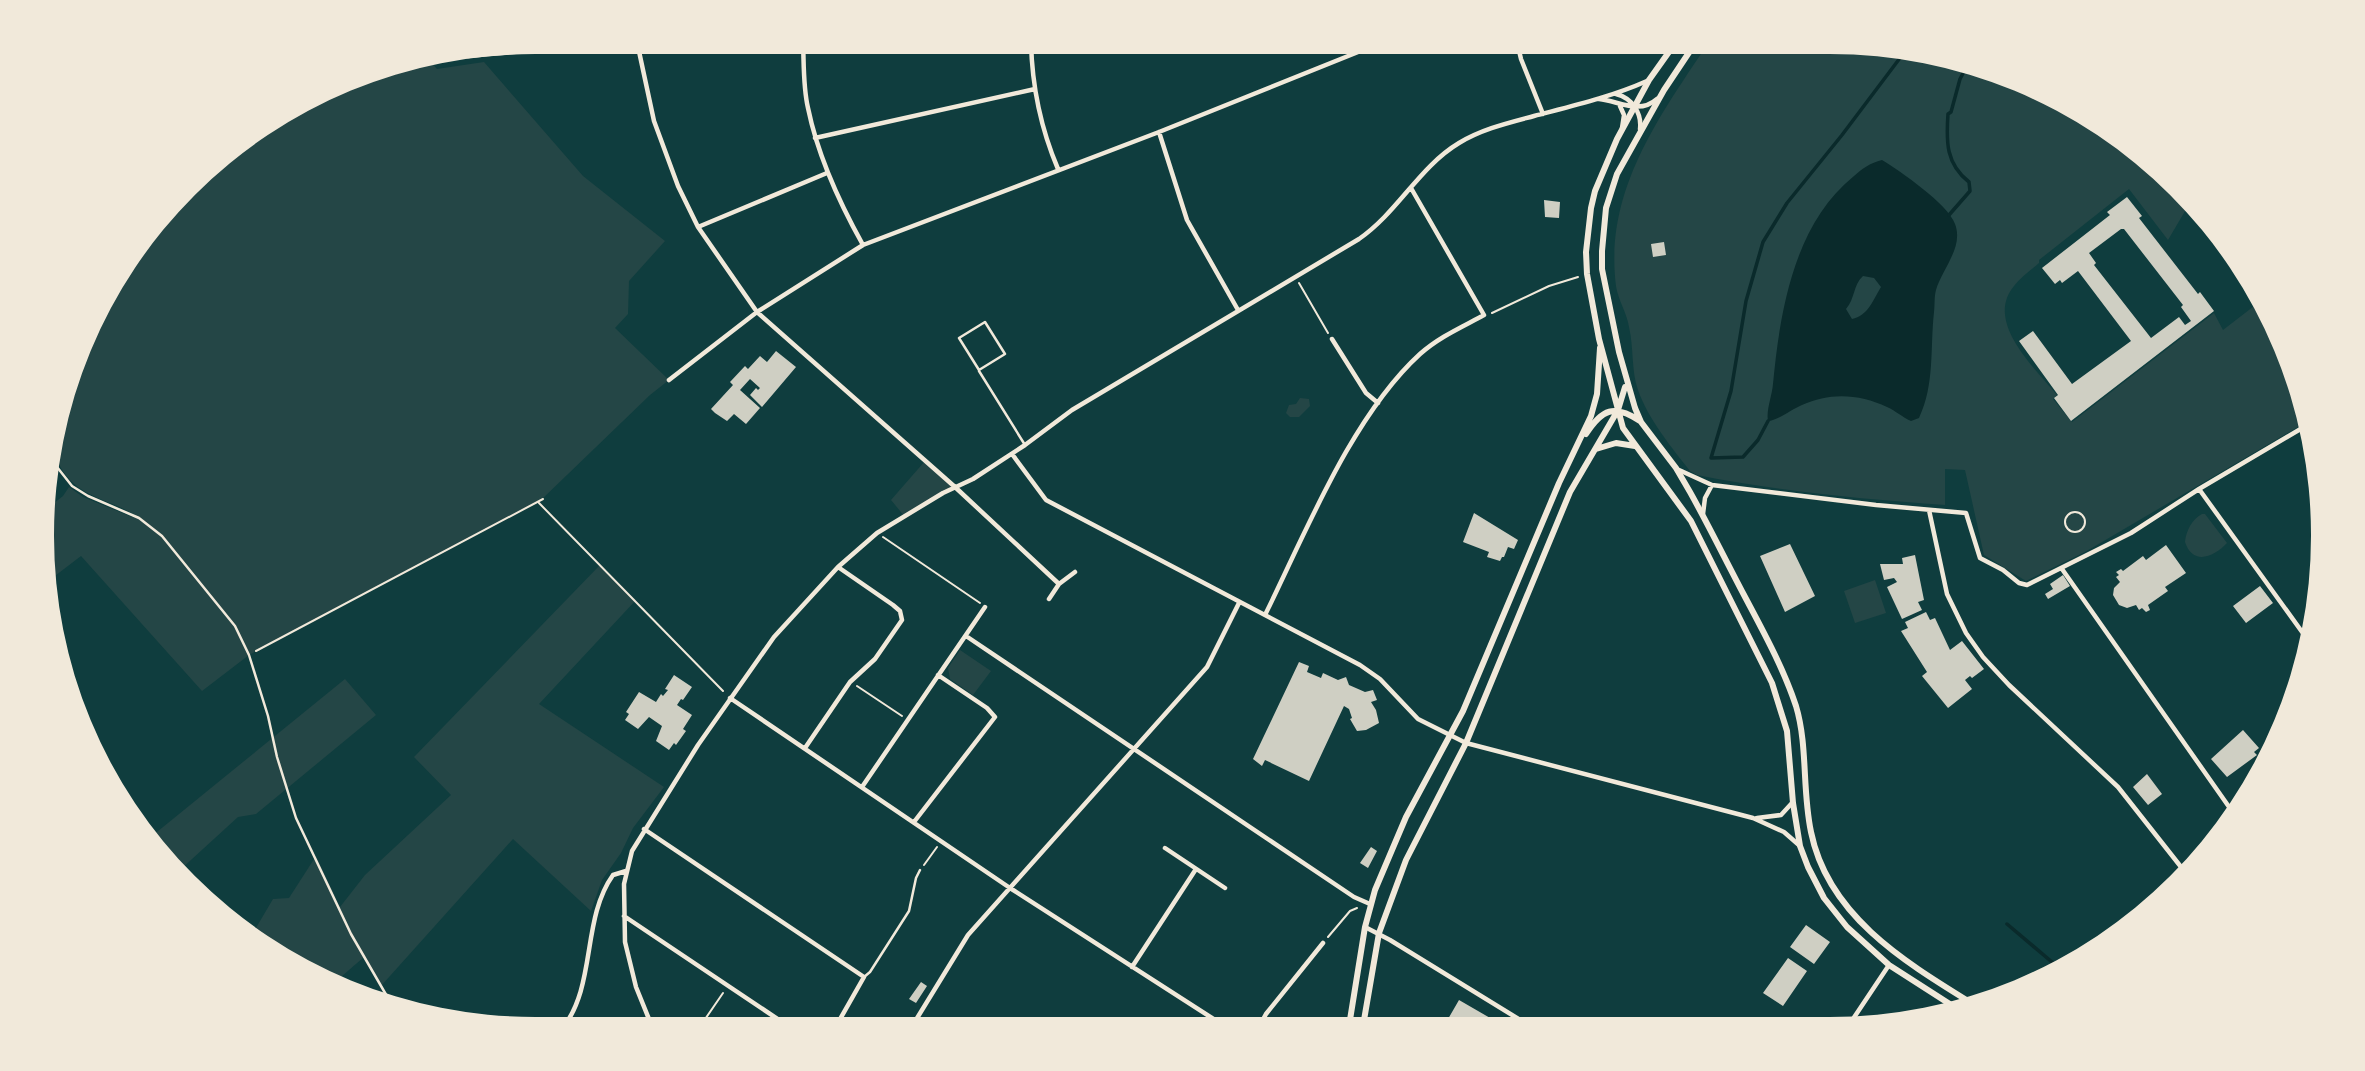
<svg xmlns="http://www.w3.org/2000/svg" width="2365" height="1071" viewBox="0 0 2365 1071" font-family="'Golos Text',sans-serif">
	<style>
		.green { fill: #244646 }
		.water { fill: #0a2a2b; fill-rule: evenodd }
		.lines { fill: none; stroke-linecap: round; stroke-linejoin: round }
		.stream { stroke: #0a2a2b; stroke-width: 3.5 }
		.building { fill: #cfcfc3; fill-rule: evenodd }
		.path { stroke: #f1e9da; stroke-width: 2 }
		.service { stroke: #f1e9da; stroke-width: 2.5 }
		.minor { stroke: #f1e9da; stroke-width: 4.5 }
		.tertiary { stroke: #f1e9da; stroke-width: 6 }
	</style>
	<rect width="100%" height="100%" fill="#0f3d3e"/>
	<path class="green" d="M1709 42H1830L1925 51 2018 79 2103 125 2178 186 2191 201 2168 240 2129 189 2039 260V263C2031 270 2021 277 2014 286 1984 322 2035 368 2057 395L2053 399 2072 422 2214 313 2223 330 2258 303 2285 346 2308 421 2085 552 2026 581 1984 555 1965 470 1945 469V505C1862 499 1778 491 1697 475L1690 471C1672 448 1648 419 1638 390 1631 370 1634 348 1629 327 1627 313 1618 300 1616 286 1604 191 1659 117 1709 42Z
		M429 60 437 69 484 62 583 176 665 241 629 281 628 314 615 328 669 380 650 395 540 501 249 655 202 691 81 556 47 582 42 535 44 511 63 496 69 487 83 497 132 517 135 515C105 497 73 497 57 460 54 453 51 448 51 440L108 288 210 164 289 108 376 68Z
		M1300 398 1309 399 1310 406 1299 417H1290L1286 413 1289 405 1296 404Z
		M925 461 955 487 905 517 891 500Z
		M2202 514H2205L2227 543C2214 557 2193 566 2185 542 2186 531 2192 519 2202 514Z
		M600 565 636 600 539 704 664 787 633 828 621 853 602 880 591 911 513 839 381 986 364 957 334 983 253 933 273 899 289 898 316 856 340 907 365 875 451 795 414 757Z
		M1875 580 1886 613 1855 623 1844 591Z
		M960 650 991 671 973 695 950 679 948 668Z
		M345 679 376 715 256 814 238 817 180 870 152 836Z"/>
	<path class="water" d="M1882 160C1900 171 1948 204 1955 224 1964 247 1942 269 1936 290 1934 297 1935 305 1934 312 1930 348 1935 384 1919 418L1911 421C1902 417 1896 411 1887 407 1860 394 1830 392 1802 405 1792 409 1777 421 1768 421 1766 410 1772 396 1773 384 1780 311 1794 224 1854 176 1863 168 1870 163 1882 160ZM1863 276 1874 278 1881 287C1873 300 1868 316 1852 319L1846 309C1855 299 1853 285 1863 276Z"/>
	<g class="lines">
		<path class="stream" d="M1949 215 1970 191 1969 182C1946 164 1946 142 1948 114L1951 112 1960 79 1968 64
			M1768 421 1758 440 1743 457 1711 458 1731 391 1746 301 1763 242 1787 203 1842 135 1906 50
			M2007 924 2059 968"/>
	</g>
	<path class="building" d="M2127 197 2142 216 2139 218 2198 294 2200 292 2214 311 2071 421 2054 398 2058 395 2019 341 2033 331 2072 384 2131 341 2078 271 2062 283 2060 280 2055 284 2042 268 2110 215 2107 212ZM2121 229H2124L2183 305 2181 307 2191 321 2185 325 2179 317 2151 338 2094 265 2096 263 2089 253Z
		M1544 200 1560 202 1559 218 1545 217Z
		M1664 242 1666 255 1653 257 1651 244Z
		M776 351 796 367 762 407 750 395 756 388 758 390 760 388 750 379 740 390 760 408 746 424 734 414 727 421 715 413 711 409 733 385 730 382 745 366 748 369 760 356 767 362Z
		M1474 513 1518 540 1514 549 1508 547 1504 557H1502L1500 561 1487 557 1489 552 1463 542Z
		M1790 544 1815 596 1785 612 1760 556Z
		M2166 545 2186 573 2165 587 2168 591 2148 605 2150 610 2146 612 2142 608 2139 610 2136 605 2127 608 2119 605 2113 595 2114 588 2120 582 2116 577 2119 575 2116 572 2121 569 2123 571 2143 556 2146 560Z
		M1915 555 1924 600 1918 602 1922 610 1902 619 1887 587 1897 582 1894 578 1884 580 1880 564H1903L1902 558Z
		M2063 575 2070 586 2048 599 2045 594 2053 589 2050 584Z
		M2260 586 2273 603 2246 623 2233 606Z
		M1926 612 1930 620 1935 618 1950 650 1962 641 1984 669 1972 678 1970 676 1965 680 1972 689 1948 708 1922 676 1927 672 1901 631 1908 628 1905 622Z
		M1299 662 1309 666 1307 672 1321 678 1323 673 1338 680 1346 677 1349 685 1365 692 1373 690 1377 700 1371 702 1376 710 1379 723 1366 730 1357 731 1350 719 1352 718 1349 709 1344 706 1309 781 1265 760 1262 766 1253 759Z
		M674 675 692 687 683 700 681 699 677 705 692 715 683 729 686 731 676 745 674 743 669 750 656 741 662 726 649 717 638 729 625 720 629 714 626 712 639 692 656 702 661 694 663 696 668 690 665 689Z
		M2243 730 2259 748 2254 752 2257 755 2227 777 2211 759Z
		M2147 774 2162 794 2148 805 2133 787Z
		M1371 847 1377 851 1368 868 1360 863Z
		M1806 925 1830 942 1814 964 1790 947Z
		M1788 958 1807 971 1783 1006 1763 993Z
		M921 982 927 986 916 1003 909 999Z
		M1459 1000 1504 1026H1444Z"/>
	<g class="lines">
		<path class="path" d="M1299 283 1328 333
			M1492 313 1549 286 1578 277
			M539 503 723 691
			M2065 522a10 10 0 1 1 20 0a10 10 0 1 1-20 0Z
			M883 537 980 603
			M256 651 543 499
			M857 686 902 716
			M924 865 937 847
			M1328 937 1350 911 1357 908
			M1021 1018 1025 1027
			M699 1028 723 993"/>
		<path class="service" d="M985 322 1005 354 979 370 959 338Z
			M979 371 1025 445
			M50 451 57 467 72 486 88 496 139 518 162 536 235 626 249 655 268 716 277 757 296 818 351 934 392 1005
			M864 977 870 972 909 911 916 878 920 870"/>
		<path class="minor" d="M637 42 654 121 678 186 698 227 757 312 955 487 1059 584 1075 572
			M803 42C804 64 803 87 808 108 818 157 839 202 863 245
			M1031 42C1032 86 1041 129 1058 169
			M1517 42 1521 59 1543 114
			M467 53 468 56 623 42
			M1616 94C1632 98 1642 113 1640 129
			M1599 99C1619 101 1639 115 1657 99
			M1620 106 1624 115 1622 128
			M1159 132 1187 220 1238 310
			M815 138 1035 89
			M2197 209 2194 212 2241 263
			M698 227 827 173
			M1332 339 1366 393 1378 403
			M669 380 757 312 863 245 1159 132 1383 42
			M1012 454 1046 500 1360 665 1380 679 1418 719 1466 743 1753 818 1784 832 1800 846
			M1679 470 1712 485 1876 505 1966 513 1980 558 2003 570 2019 583 2027 585 2131 533 2199 489 2309 424
			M2199 489 2310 643
			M1929 510 1947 594 1966 633 1983 657 2009 685 2118 787 2185 872
			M1703 514 1705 498 1712 485
			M2062 569 2234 814
			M1049 599 1059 584
			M1265 615C1306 532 1352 416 1420 354 1439 337 1462 327 1484 315L1411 188
			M966 636 1354 897 1370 904
			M730 698 1010 888 1226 1027
			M805 748 850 682 875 659 902 620 900 611 893 605 838 567
			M862 787 985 607
			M1757 818 1781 815 1792 803
			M914 822 995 717 987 708 938 675
			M644 829 864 977 835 1028
			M1165 848 1225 888
			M624 916 791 1028
			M1365 927 1390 940 1530 1026
			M1132 967 1196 869
			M1849 1025 1889 965
			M1259 1027 1266 1014 1323 943
			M911 1028 968 935 1207 667 1239 603
			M562 1029C597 985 581 920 613 875L626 871
			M653 1029 636 987 625 942 624 884 632 851 698 745 774 637 838 567 877 533 943 493 973 479 1025 445 1072 410 1359 239C1398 212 1419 167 1459 143 1482 129 1508 123 1534 116 1572 106 1611 97 1647 81"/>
		<path class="tertiary" d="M1676 42 1649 80 1617 139 1595 191 1591 208 1586 252 1587 274 1599 339 1623 428 1691 521 1772 683 1787 731 1793 803 1800 846 1808 867 1824 898 1847 927 1889 965 1956 1008
			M1696 42 1664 90 1617 174 1606 208 1602 251V269L1619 352 1635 408 1641 422 1676 468 1690 492C1709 526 1726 561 1744 595 1763 631 1783 667 1796 706 1808 746 1802 790 1811 832 1828 916 1905 962 1973 1004
			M1586 434C1602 409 1614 404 1640 421
			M1596 449 1616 443 1635 446
			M1349 1026 1365 927 1375 890 1406 817 1463 711 1559 483 1591 416 1597 394 1600 348
			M1363 1026 1379 933 1406 860 1466 743 1570 492 1618 410 1625 387"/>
	</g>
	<path d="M0 0H2365V1071H0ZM535 54H1830A481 481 0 0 1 2311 535V536A481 481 0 0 1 1830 1017H535A481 481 0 0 1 54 536V535A481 481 0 0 1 535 54Z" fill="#f1e9da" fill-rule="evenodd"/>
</svg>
